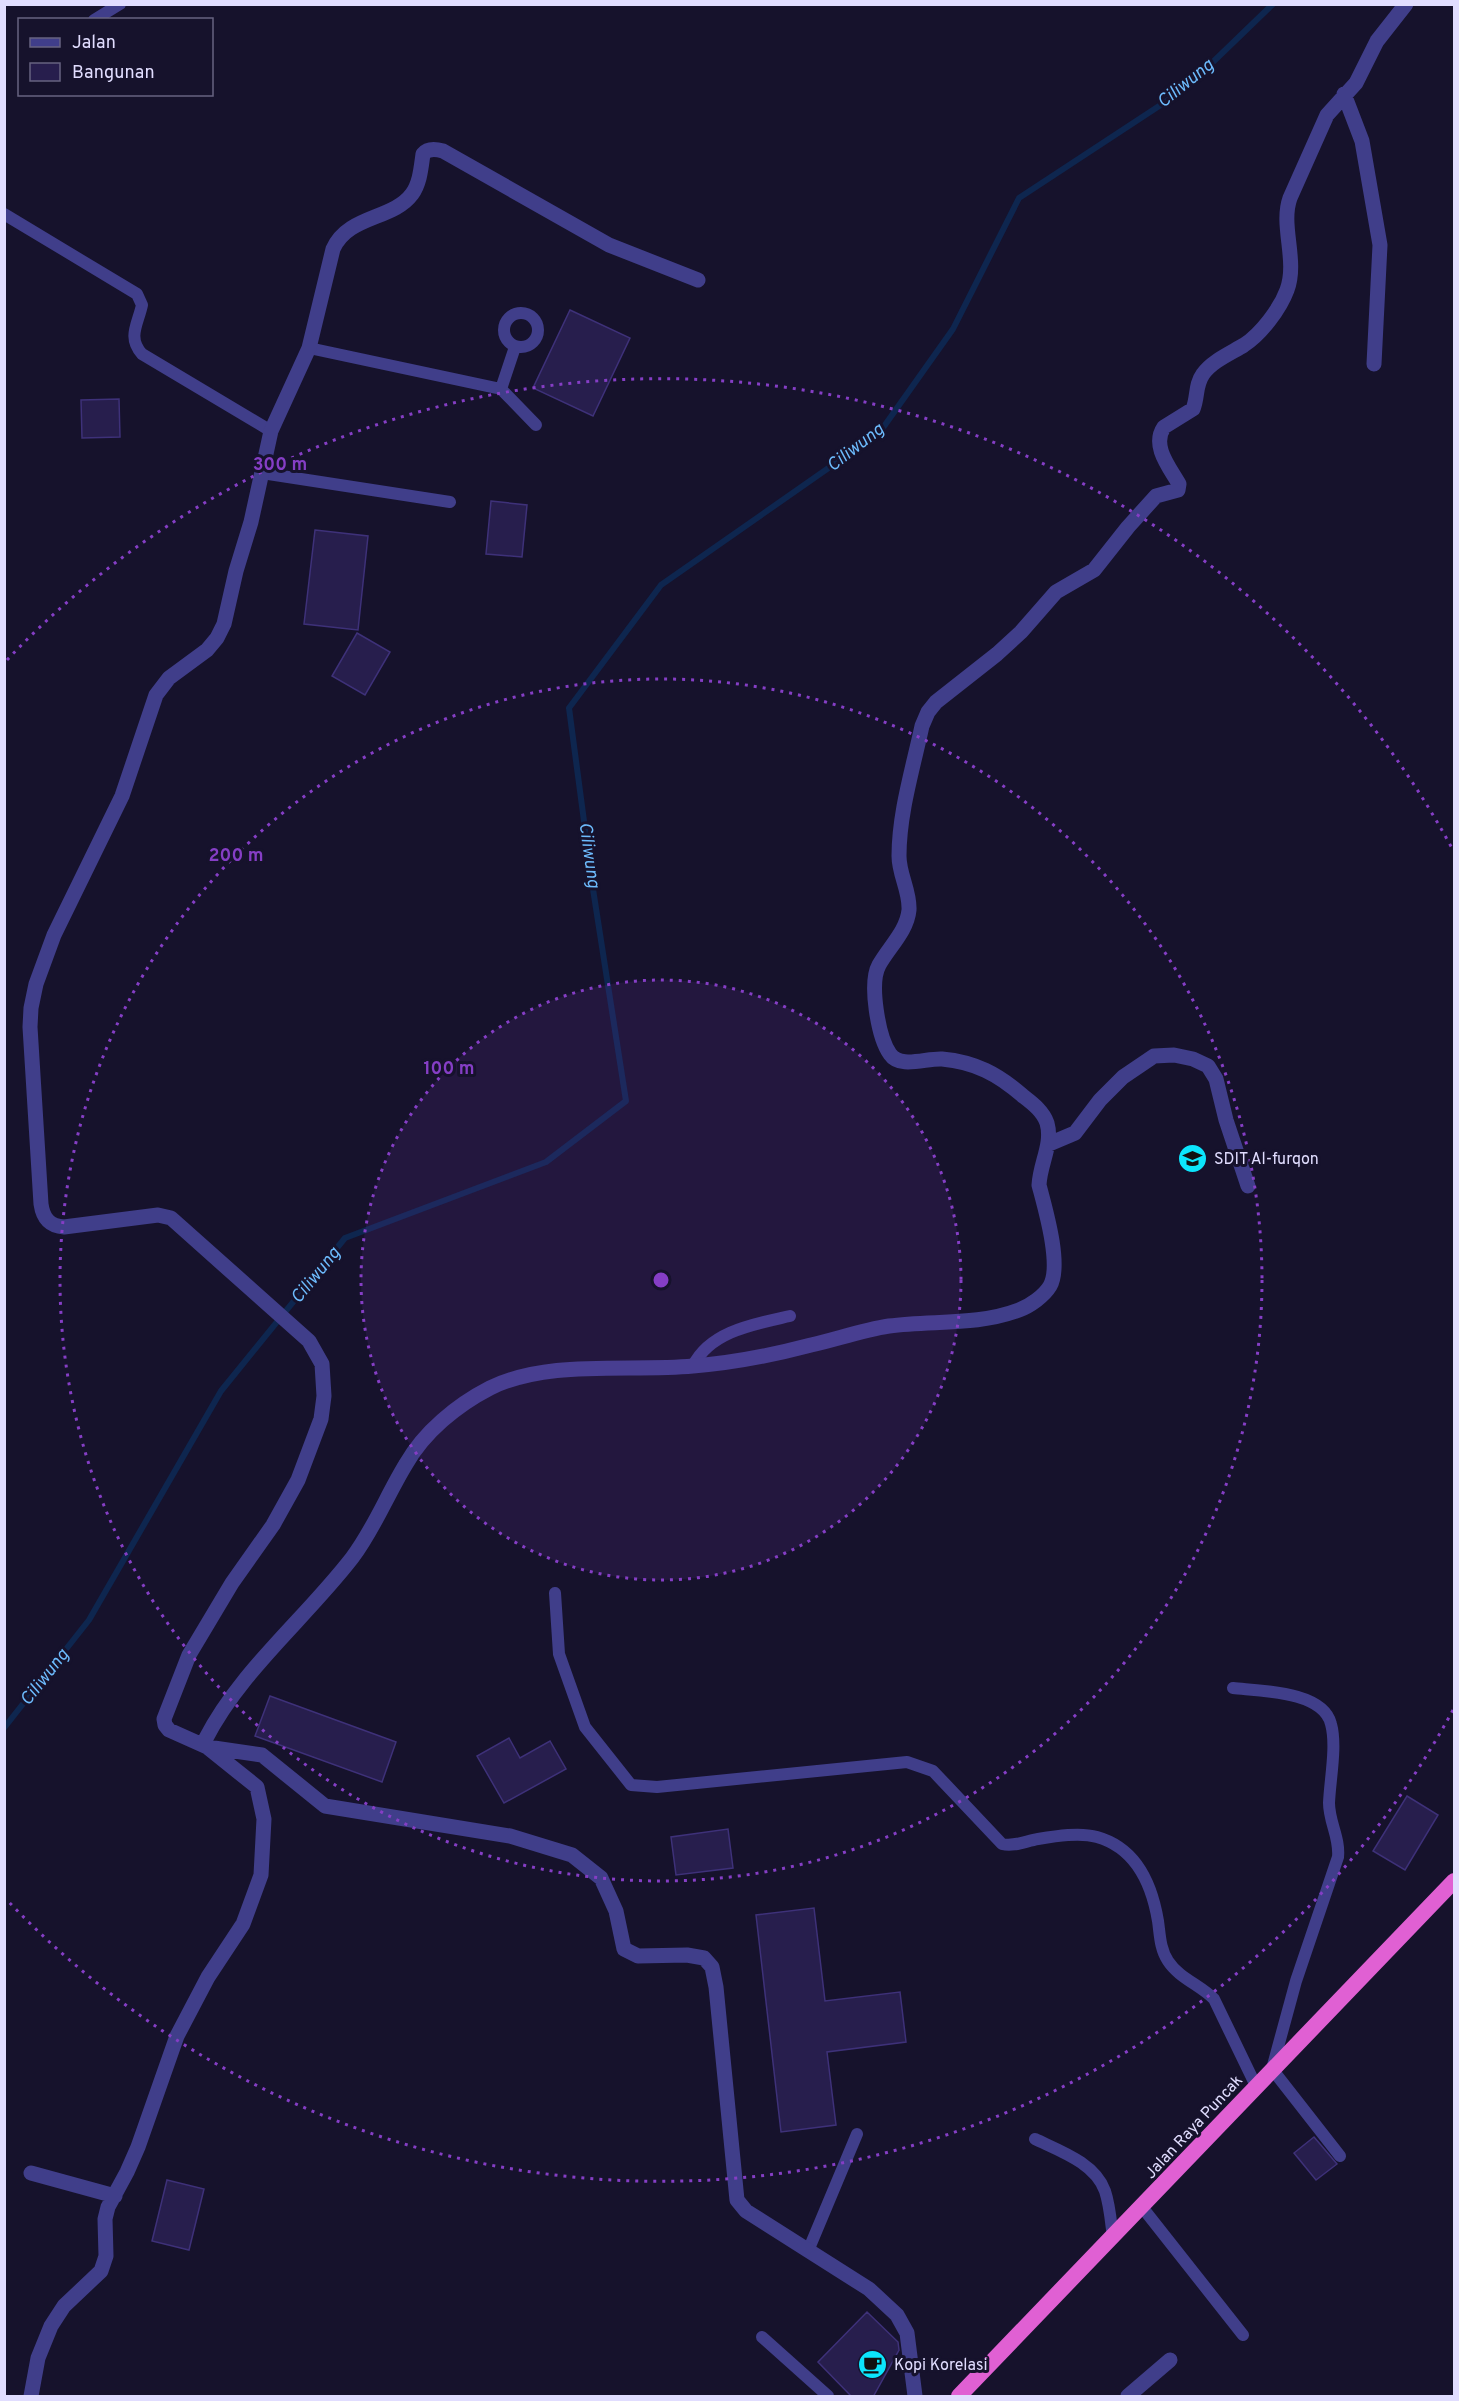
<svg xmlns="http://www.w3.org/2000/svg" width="1459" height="2401" viewBox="0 0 1459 2401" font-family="Overpass,sans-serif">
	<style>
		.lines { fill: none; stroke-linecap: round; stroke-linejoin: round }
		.stream { stroke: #0e264f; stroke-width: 6 }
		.building { fill: #271e4d; stroke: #3e3179; stroke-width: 1.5 }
		.service { stroke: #403e8a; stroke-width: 12 }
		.minor { stroke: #403e8a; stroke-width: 15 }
		.trunk { stroke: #e060d3; stroke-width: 16 }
		.ring { fill: none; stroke: #853ec5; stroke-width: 3; stroke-dasharray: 3 6 }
		.labels { text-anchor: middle; stroke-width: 6; stroke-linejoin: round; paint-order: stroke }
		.poi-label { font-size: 16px; fill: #e1ddff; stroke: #16122c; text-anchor: start }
		.street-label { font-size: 16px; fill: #e1ddff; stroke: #16122c }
		.water-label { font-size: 18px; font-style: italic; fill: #6dbbfd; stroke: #16122c }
		.centre { fill: #853ec5; stroke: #16122c; stroke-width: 3 }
		.ring-label { font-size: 18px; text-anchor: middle; font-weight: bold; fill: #853ec5; stroke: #16122c; stroke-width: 6; stroke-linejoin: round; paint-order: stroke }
	</style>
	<rect width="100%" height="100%" fill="#16122c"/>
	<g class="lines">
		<path class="stream" d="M4 1728 89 1620 221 1391 345 1238 546 1162 626 1101 593 889 569 708 661 585 880 432 953 329 1019 198 1185 89 1273 4"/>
	</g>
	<path class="building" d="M570 310 630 338 593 416 533 388Z
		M119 399 120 437 82 438 81 400Z
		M491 501 527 505 522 557 486 554Z
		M315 530 368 536 358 630 304 624Z
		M357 633 390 652 365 695 332 676Z
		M270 1696 396 1742 382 1782 255 1736Z
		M509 1738 520 1758 550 1741 566 1769 504 1803 477 1756Z
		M1407 1796 1438 1815 1405 1870 1373 1851Z
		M728 1829 733 1868 676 1875 671 1837Z
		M814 1908 825 2001 900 1992 906 2042 827 2052 836 2125 781 2132 756 1915Z
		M1314 2137 1337 2164 1316 2180 1294 2153Z
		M167 2180 204 2189 189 2250 152 2241Z
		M867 2312 898 2342 899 2350 873 2397H852L818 2362Z"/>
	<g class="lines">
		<path class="service" d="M94 20 120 4
			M4 214 137 294 142 305C138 324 127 337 142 354L271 431
			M504 330a17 17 0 1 1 34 0a17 17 0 1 1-34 0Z
			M309 348 501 389 536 425
			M501 389 515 347
			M262 473 450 502
			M693 1366C710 1331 755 1324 790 1316
			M555 1593 559 1654 585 1727 631 1785 657 1787 907 1762 933 1771 1002 1844C1014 1847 1026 1841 1038 1839 1056 1836 1080 1832 1097 1837 1136 1848 1152 1885 1158 1921 1160 1935 1160 1949 1168 1961 1179 1978 1200 1985 1214 1999L1256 2086
			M1233 1688C1260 1691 1323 1691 1331 1724 1337 1746 1330 1779 1329 1803 1329 1822 1340 1838 1338 1857L1296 1981 1272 2069 1340 2156
			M1035 2139C1060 2151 1095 2163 1105 2191 1110 2206 1111 2223 1113 2238
			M1142 2207 1243 2335
			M808 2251 857 2134
			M762 2337 828 2396"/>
		<path class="minor" d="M1344 94 1362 141 1380 245 1374 364
			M1049 1144 1075 1133 1100 1100 1123 1077 1154 1056 1174 1055 1193 1059 1208 1066 1216 1079 1226 1120 1248 1186
			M31 2173 115 2196
			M31 2396 38 2358 51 2326 64 2306 101 2271 106 2256 105 2219 108 2207 127 2172 138 2147 177 2036 208 1977 243 1924 261 1875 264 1819 257 1787 207 1747 169 1730 165 1725 164 1719 189 1655 232 1583 273 1525 298 1480 321 1419 324 1396 322 1364 309 1341 171 1218 158 1215 64 1227C49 1226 43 1218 41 1204L30 1027 31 1008 36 984 54 935 122 796 156 695 169 678 207 650 217 638 224 624 236 571 251 522 271 431 309 348 333 249C348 215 393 220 412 194 420 183 421 168 423 154 428 148 436 149 443 151L609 245 698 280
			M915 2396 907 2333 897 2315 869 2289 746 2211 737 2200 716 1987 712 1967 704 1958 687 1955 638 1956 624 1949 616 1911 601 1878 572 1855 510 1836 325 1806 262 1755 207 1747 205 1740C241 1670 304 1620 352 1558 374 1529 387 1495 406 1464 424 1432 457 1405 490 1388 549 1359 629 1372 693 1366 732 1363 773 1355 811 1345 837 1339 863 1330 889 1326 932 1320 977 1326 1019 1310 1030 1306 1044 1296 1050 1286 1062 1265 1045 1208 1039 1185 1040 1163 1053 1144 1047 1123 1043 1111 1032 1103 1023 1096 998 1074 975 1062 942 1059 926 1058 900 1069 890 1054 878 1037 869 983 879 965 889 947 907 931 909 910 910 891 899 875 899 856 899 813 913 768 922 726L928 712 936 702 997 654 1021 632 1056 592 1094 570 1128 527 1156 496 1178 490 1179 484C1170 468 1151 446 1164 427L1193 409C1198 397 1195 385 1203 374 1212 361 1231 353 1244 345 1261 334 1280 309 1287 290 1298 260 1280 226 1290 198L1327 115 1356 83 1377 41 1406 4
			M1128 2396 1170 2360"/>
		<path class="trunk" d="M959 2396 1454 1881"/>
	</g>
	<circle cx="661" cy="1280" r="300" fill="#853ec5" fill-opacity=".12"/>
	<g class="ring">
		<circle cx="661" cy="1280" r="300"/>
		<circle cx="661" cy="1280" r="601"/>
		<path d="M1453 1710A901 901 0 0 1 7 1900M7 660A901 901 0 0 1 1453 850"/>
	</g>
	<defs>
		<symbol id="school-disc" viewBox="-11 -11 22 22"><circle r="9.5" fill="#0ce5fc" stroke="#16122c"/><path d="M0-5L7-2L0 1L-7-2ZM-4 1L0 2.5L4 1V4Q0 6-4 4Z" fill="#111"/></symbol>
		<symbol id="cafe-disc" viewBox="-11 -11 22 22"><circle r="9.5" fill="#0ce5fc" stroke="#16122c"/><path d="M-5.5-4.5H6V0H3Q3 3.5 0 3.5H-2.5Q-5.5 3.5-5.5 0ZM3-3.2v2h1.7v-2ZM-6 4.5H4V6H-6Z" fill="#111"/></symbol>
	</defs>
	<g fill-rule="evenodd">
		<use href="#school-disc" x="1176" y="1142" width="33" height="33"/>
		<use href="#cafe-disc" x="856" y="2348" width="33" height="33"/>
	</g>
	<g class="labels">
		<g class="poi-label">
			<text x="1214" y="1164">SDIT Al-furqon</text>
			<text x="894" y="2370">Kopi Korelasi</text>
		</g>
		<g class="street-label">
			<text transform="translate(1193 2126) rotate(-47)" y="6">Jalan Raya Puncak</text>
		</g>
		<g class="water-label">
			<text transform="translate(1185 83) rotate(-39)" y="6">Ciliwung</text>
			<text transform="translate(855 447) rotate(-38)" y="6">Ciliwung</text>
			<text transform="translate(590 855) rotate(82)" y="6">Ciliwung</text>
			<text transform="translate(315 1275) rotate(-51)" y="6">Ciliwung</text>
			<text transform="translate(44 1677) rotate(-52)" y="6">Ciliwung</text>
		</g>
	</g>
	<circle cx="661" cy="1280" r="9" class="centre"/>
	<g class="ring-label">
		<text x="280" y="470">300 m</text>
		<text x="236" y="861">200 m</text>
		<text x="449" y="1074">100 m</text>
	</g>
	<rect width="1459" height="2401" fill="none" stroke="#e1ddff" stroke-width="12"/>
	<rect x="18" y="18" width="195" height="78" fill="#16122c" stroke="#676380" stroke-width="1.5"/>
	<rect x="30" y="38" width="30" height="9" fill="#403e8a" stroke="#676380" stroke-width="1.5"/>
	<text x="72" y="48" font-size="18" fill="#e1ddff">Jalan</text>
	<rect x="30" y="63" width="30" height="18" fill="#271e4d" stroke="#676380" stroke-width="1.5"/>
	<text x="72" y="78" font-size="18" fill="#e1ddff">Bangunan</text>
</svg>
